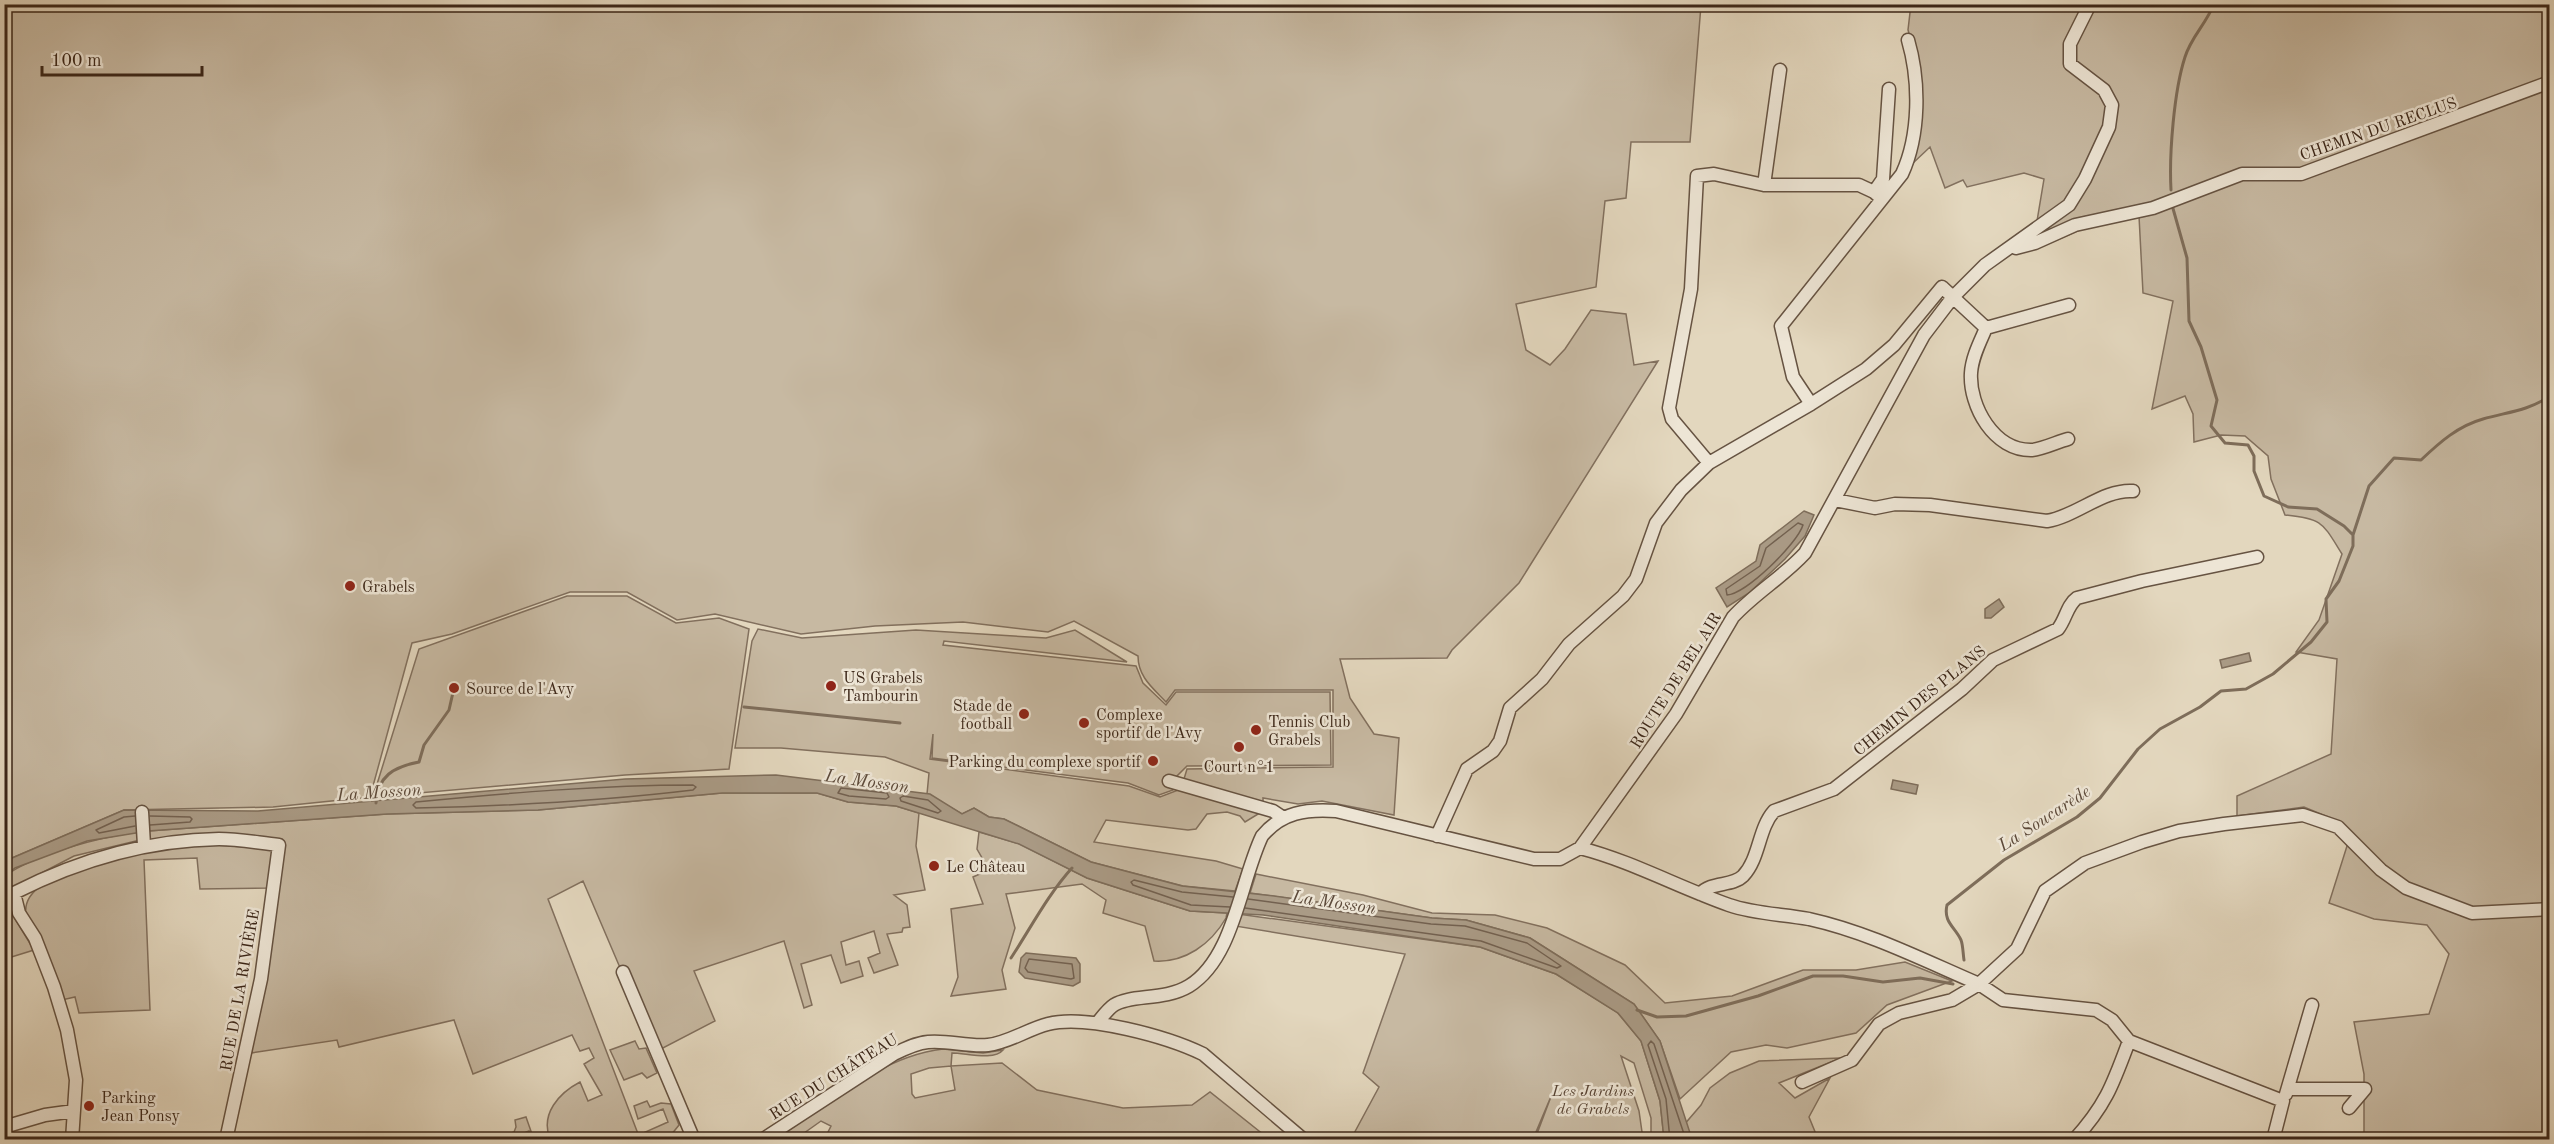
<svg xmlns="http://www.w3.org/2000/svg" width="2554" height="1144" viewBox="0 0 2554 1144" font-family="'Old Standard TT',serif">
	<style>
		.green { fill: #c7b9a2; stroke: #82705e; stroke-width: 1.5; fill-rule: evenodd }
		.water { fill: #aa9b86; stroke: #7e6d5a; stroke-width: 1.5 }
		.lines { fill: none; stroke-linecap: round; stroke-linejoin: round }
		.shore { stroke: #736150; stroke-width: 1.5 }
		.stream { stroke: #7e6d5a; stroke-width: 3 }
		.minor-casing { stroke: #665342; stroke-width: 15 }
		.minor { stroke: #ede5d5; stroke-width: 12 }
		.poi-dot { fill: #8f2418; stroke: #ede5d5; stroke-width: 2 }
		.labels { text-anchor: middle; stroke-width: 5; stroke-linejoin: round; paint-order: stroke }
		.street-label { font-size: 16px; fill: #3c2719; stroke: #ede5d5 }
		.poi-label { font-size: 16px; fill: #3c2719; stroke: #ede5d5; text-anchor: start }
		.park-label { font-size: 16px; font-style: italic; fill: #584434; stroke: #ede5d5 }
		.water-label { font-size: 18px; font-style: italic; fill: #5d4a3a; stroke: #ede5d5 }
	</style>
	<rect width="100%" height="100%" fill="#e3d7be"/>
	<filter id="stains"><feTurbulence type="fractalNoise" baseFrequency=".00333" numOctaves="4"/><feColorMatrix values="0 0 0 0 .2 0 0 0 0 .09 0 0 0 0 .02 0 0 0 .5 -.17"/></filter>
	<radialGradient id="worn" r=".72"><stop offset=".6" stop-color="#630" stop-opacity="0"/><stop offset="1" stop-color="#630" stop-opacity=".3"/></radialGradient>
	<path class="green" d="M1911 4 2549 5V1139H2364V1074L2354 1022 2429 1014 2449 954 2427 925 2374 919 2329 903 2347 846 2338 821 2304 807 2237 816V796L2331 754 2337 659 2296 652 2319 620 2342 554C2322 522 2323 519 2285 515L2271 479 2268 456 2245 436 2221 435 2194 442 2193 414 2185 396 2152 409 2173 301 2143 293 2139 216 2089 226 2043 246 2037 221 2044 179 2024 173 1967 187 1963 180 1945 188 1930 147 1911 165 1917 62 1908 30Z
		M4 5H1701L1690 142H1631L1626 198 1605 201 1596 287 1516 304 1526 350 1550 365 1565 349 1591 310 1626 314 1634 365 1658 361 1519 583 1452 650 1447 658 1340 659 1350 698 1374 734 1399 738 1394 815 1322 801 1298 804 1263 798V811L1245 822 1240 816 1227 812 1207 814 1196 829 1188 830 1106 820 1094 842 1216 861 1243 869 1235 891 1183 886 1091 862 1004 819 989 817 974 808 962 814 927 794 929 773 885 757 781 748H735L752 641 758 629 802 638 916 630 1046 638 1075 630 1127 662 944 641 943 645 1136 666 1143 683 1166 705 1176 692H1330L1331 765 1187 766 1177 776 1173 790 1159 795 1128 783 932 758 933 734 930 759 1129 786 1160 797 1181 789 1187 769 1333 767V690H1175L1166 702C1153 688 1138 677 1138 656L1074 621 1048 632 963 622 875 626 801 634 715 614 677 620 627 592H570L452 634 412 643 370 797 273 807 124 810 5 861Z
		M567 596H627L676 623 719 618 749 629 729 769 625 775 373 797 419 649Z
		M722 793H817L848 802 896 806 919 813 916 846 925 890 894 895 907 905 910 927 903 928 902 932 887 934 898 965 874 973 868 958 880 953 874 931 841 942 846 965 859 961 863 976 841 983 831 955 801 964 812 1005 804 1008 784 941 694 971 715 1021 661 1049 621 970 583 881 548 899 640 1139H550C540 1114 559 1093 580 1082L588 1101 602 1095 584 1064 594 1058 589 1048 580 1051 572 1035 473 1074 454 1020 339 1047 337 1040 251 1053 266 980 282 841H148V831L387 814 538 810Z
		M138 832 140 840 74 856 5 892V876C35 854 100 837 138 832Z
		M979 832 1020 844 1087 878 1190 911 1227 913 1226 918C1211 944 1185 963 1154 961L1145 926 1103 913 1106 900 1082 884 1006 894 1015 928 1002 970 1006 989 951 996 958 977 951 909 983 904 973 877 989 870 977 849Z
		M202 844 273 849 268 888 200 889 197 858 144 860 150 1010 79 1013 75 997 62 1000 27 918C10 865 167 848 202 844Z
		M1256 874 1363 895 1432 913 1495 915 1547 928 1625 965 1665 1003 1732 996 1803 970H1856L1905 962 1952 981 1887 1005 1856 1033 1787 1048 1766 1045 1731 1052 1680 1099 1660 1041 1634 1004 1530 938 1466 920 1432 918 1250 893Z
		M6 904 34 950 5 959 4 905Z
		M1238 914 1480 947 1556 974 1617 1012 1641 1041 1660 1101 1664 1139H1651V1118L1634 1063 1621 1056 1639 1111 1643 1139H1535L1552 1094 1533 1139H1351L1379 1087 1363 1073 1405 954 1235 926Z
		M635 1041 639 1049 646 1048 657 1073 647 1078 642 1073 624 1080 610 1050Z
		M943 1049 983 1053 1003 1050C994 1061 966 1053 952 1053L951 1066 1002 1063 1037 1090 1123 1108 1192 1105 1210 1092 1269 1139 963 1140 962 1137 954 1140H824L831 1126 821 1121 797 1138 775 1140C826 1105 881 1056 943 1049ZM951 1066 955 1090 915 1098 912 1094 911 1074 929 1068Z
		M1841 1058 1779 1083 1795 1098 1830 1078 1809 1117 1818 1139 1671 1140 1701 1105 1710 1088 1730 1073 1759 1061Z
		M647 1101 650 1107 661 1103 671 1104 679 1125 671 1135 675 1139H646L643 1133 668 1122 663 1109 638 1119 634 1106Z
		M526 1117 533 1137 529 1131 514 1137V1139H503L502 1136 514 1132 516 1127 515 1120Z"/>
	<path class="water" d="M1804 511 1814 515 1805 536 1785 559 1749 593 1727 607 1716 588 1756 561 1760 545Z
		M1999 599 2004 607 1991 618H1985V609Z
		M2249 653 2251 661 2222 668 2220 660Z
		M776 775 930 794 962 814 974 808 989 817 1004 819 1091 862 1182 886 1274 896 1432 918 1466 920 1530 938 1634 1004 1660 1041 1692 1139H1664L1660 1101 1641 1041 1618 1013 1556 974 1480 947 1263 915 1190 911 1087 878 1019 844 896 806 848 802 817 793H722L538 810 387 814 148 831 87 841 15 868 5 876V861L124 810 258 811 625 779Z
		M1893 780 1918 785 1916 794 1891 789Z
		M1026 953 1076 958 1080 964V982L1073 986 1025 978 1019 972 1021 958Z"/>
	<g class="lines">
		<path class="shore" d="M1798 523 1803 525C1797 544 1746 594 1727 595L1726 589 1760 566 1766 548Z
			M693 785 696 787 693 790C601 801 509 806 416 808L413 805 416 802C508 793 600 785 693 785Z
			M841 788 887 793 889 797 886 799 849 796 838 793Z
			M903 796 928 800 941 811 938 813 901 801 900 798Z
			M135 816 124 817 96 830 99 833 135 826
			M150 816 190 817 192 819 190 822 150 825
			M1230 907 1191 905 1133 885 1131 882 1134 880 1182 892 1233 897
			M1245 908 1481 941 1557 968 1561 966 1527 943 1465 926 1431 924 1248 899
			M1029 959 1072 964 1074 978 1071 979 1028 972 1025 968Z
			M1670 1140 1666 1099 1648 1045 1651 1041 1654 1044 1686 1140"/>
		<path class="stream" d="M2171 190C2169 154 2174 91 2185 57 2191 37 2206 24 2214 4
			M2353 535 2369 486 2394 458 2421 460C2440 442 2458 426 2483 419 2507 412 2528 411 2550 396
			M744 707 900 723
			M376 803C378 776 393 767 419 762L424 745 449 710 454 688
			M1011 958C1030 929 1049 893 1072 868
			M1964 960C1963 954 1963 945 1961 940 1955 927 1943 922 1947 905L2004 860 2077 817 2100 798 2138 749 2160 729 2200 707 2221 691 2246 689 2273 674 2311 642 2327 622 2326 599 2339 581 2353 546V535L2344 526 2317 509 2288 507 2264 496 2254 471V456L2248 445 2225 443 2211 426 2217 400 2201 347 2189 321 2187 258 2172 205
			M1637 1010 1657 1017 1686 1016 1758 996 1813 976H1843L1883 982 1920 978 1953 984"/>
		<defs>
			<path id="minor" d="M1764 185 1780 70
				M1874 192 1883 179 1889 89
				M2016 248 2035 243 2075 225 2153 208 2242 174H2301L2550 82
				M1986 328 2069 305
				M1811 404 1793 377 1781 326 1902 174C1920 135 1920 81 1908 40
				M1709 463 1672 419 1669 408 1691 289 1697 176 1714 174 1764 185H1859L1874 192 1882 199
				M1835 500 1875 508 1895 504 1930 505 2047 521C2077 516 2103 489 2133 491
				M1169 781 1273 811 1282 817
				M142 812 144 845
				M1437 836 1467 769 1493 751 1500 741 1510 708 1542 679 1569 644 1623 596 1636 579 1656 523 1681 490 1709 463 1811 404 1866 369 1894 345 1942 287 1986 328C1980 342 1972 357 1971 373 1969 406 1994 451 2032 450 2043 449 2057 442 2068 439
				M1580 848C1631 861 1678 887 1729 905 1755 914 1782 914 1809 919 1868 932 1923 960 1979 984L2017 949 2045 891 2085 863 2142 842 2179 831 2224 824 2303 815 2338 827 2381 870 2406 888 2472 913 2550 909
				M1700 894C1711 881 1732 887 1743 876 1760 858 1758 829 1774 811L1834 789 1962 689 1993 660 2058 629C2066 619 2067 605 2077 598L2142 581 2257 557
				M623 972 694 1140
				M1098 1022C1103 1016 1108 1009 1114 1005 1131 994 1164 1001 1189 986 1234 958 1240 882 1262 836 1282 812 1306 809 1336 811L1534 859H1560L1580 848 1676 714 1733 617C1755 593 1783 577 1805 553L1924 335 1953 297 1985 265 2069 205 2085 179 2109 127 2112 105 2104 90 2070 64V44L2090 4
				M1802 1082 1852 1060 1879 1024 1899 1013 1952 1000 1979 984 2003 1000 2096 1010 2112 1020 2129 1041 2283 1101 2273 1140
				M2288 1089H2365L2349 1108
				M2286 1094 2312 1005
				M4 1127 45 1115 74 1111
				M72 1140 76 1080 67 1030 54 987 35 938 19 913 14 893C79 860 145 840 219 839 239 839 259 843 279 845L261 979 226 1140
				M762 1140 894 1054C904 1049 916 1043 928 1042 948 1040 968 1047 988 1045 1008 1043 1028 1029 1048 1024 1086 1014 1168 1037 1203 1054L1304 1140
				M2074 1140C2106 1105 2113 1084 2129 1041"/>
		</defs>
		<use href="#minor" class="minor-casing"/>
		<use href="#minor" class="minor"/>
	</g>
	<g class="poi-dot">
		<circle cx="350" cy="586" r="6"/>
		<circle cx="831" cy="686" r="6"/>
		<circle cx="454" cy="688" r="6"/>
		<circle cx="1024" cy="714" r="6"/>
		<circle cx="1084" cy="723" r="6"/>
		<circle cx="1256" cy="730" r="6"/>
		<circle cx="1239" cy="747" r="6"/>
		<circle cx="1153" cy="761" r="6"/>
		<circle cx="934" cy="866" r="6"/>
		<circle cx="89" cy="1106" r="6"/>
	</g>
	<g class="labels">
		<g class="street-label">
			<text transform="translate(2378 128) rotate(-19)" y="6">CHEMIN DU RECLUS</text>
			<text transform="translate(1675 680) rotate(-58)" y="6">ROUTE DE BEL AIR</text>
			<text transform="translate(1919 700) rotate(-39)" y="6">CHEMIN DES PLANS</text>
			<text transform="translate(239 990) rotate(-80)" y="6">RUE DE LA RIVIÈRE</text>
			<text transform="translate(833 1076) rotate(-32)" y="6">RUE DU CHÂTEAU</text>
		</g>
		<g class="poi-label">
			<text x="362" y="592">Grabels</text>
			<text x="843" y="683">US Grabels<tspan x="843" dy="18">Tambourin</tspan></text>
			<text x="466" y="694">Source de l'Avy</text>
			<text x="1012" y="711" text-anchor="end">Stade de<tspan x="1012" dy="18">football</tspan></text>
			<text x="1096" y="720">Complexe<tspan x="1096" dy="18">sportif de l'Avy</tspan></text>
			<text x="1268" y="727">Tennis Club<tspan x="1268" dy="18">Grabels</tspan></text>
			<text x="1141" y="767" text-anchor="end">Parking du complexe sportif</text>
			<text x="1239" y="772" text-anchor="middle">Court n°1</text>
			<text x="946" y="872">Le Château</text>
			<text x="101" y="1103">Parking<tspan x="101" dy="18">Jean Ponsy</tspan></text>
		</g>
		<g class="park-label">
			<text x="1593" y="1096">Les Jardins<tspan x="1593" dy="18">de Grabels</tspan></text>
		</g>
		<g class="water-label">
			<text transform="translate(867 781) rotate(8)" y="6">La Mosson</text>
			<text transform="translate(379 792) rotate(-4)" y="6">La Mosson</text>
			<text transform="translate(2044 818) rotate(-33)" y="6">La Soucarède</text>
			<text transform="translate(1334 902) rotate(8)" y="6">La Mosson</text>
		</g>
	</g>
	<rect width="2554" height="1144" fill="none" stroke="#e3d7be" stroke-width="24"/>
	<rect x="6" y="6" width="2542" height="1132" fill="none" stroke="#3c2719" stroke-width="3"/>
	<rect x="12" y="12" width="2530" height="1120" fill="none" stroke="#3c2719" stroke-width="1.5"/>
	<path d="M42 66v9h160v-9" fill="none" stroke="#3c2719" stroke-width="3"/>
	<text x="51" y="66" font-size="18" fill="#3c2719" stroke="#ede5d5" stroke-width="4.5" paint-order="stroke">100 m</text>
	<rect width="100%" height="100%" filter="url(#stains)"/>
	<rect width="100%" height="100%" fill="url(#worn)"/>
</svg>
